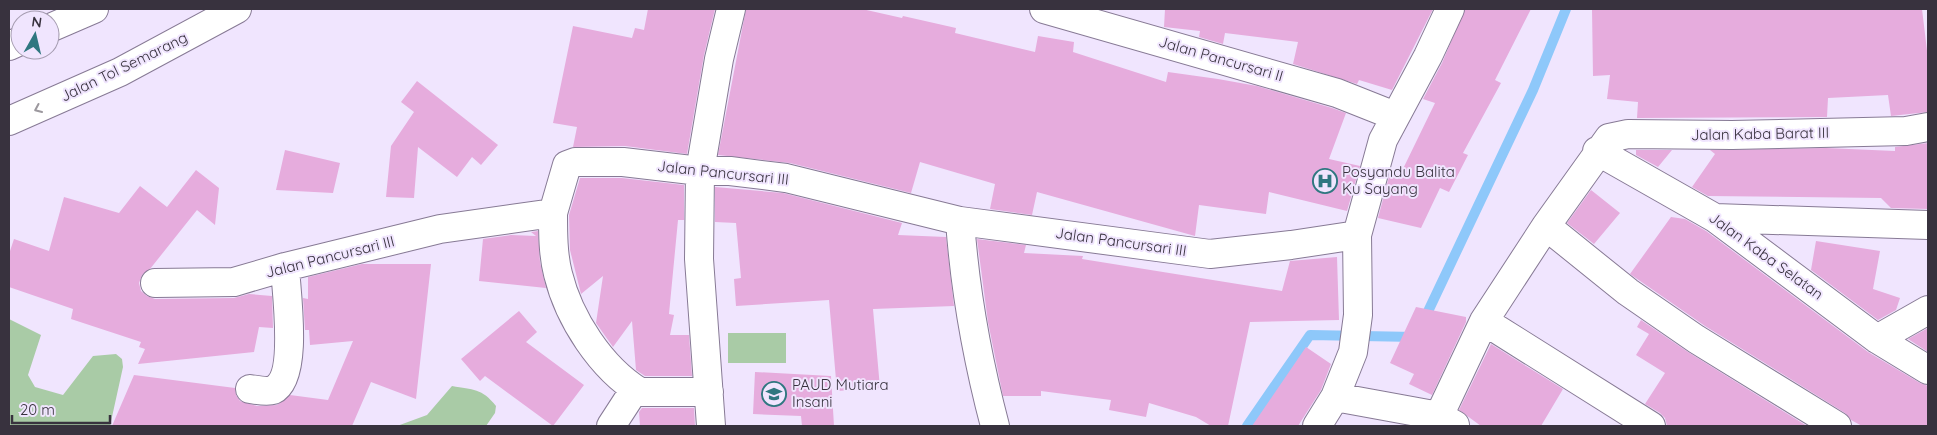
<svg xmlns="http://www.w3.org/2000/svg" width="1937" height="435" viewBox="0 0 1937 435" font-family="Quicksand,sans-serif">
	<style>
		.green { fill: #a9cba6 }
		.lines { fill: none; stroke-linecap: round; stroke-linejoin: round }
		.stream { stroke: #8ec8fa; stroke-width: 10 }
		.building { fill: #e6acdd }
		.street-casing { stroke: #877a95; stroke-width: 30 }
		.highway-casing { stroke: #877a95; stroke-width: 30 }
		.street { stroke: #fff; stroke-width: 28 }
		.highway { stroke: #fff; stroke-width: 28 }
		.oneway { stroke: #9c989e }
		.labels { text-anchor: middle; stroke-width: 4; stroke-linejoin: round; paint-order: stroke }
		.street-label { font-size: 15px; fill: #38323e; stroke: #f0e5fe }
		.poi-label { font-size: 15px; fill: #38323e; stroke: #f0e5fe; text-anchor: start }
	</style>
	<rect width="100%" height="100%" fill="#f0e5fe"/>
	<path class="green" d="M9 319 41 335 28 375 35 387 63 395 93 356 116 354 122 359 123 367 110 426H9Z
		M728 333H786V363H728Z
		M452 386C473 390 482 388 496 406L495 413 486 426H397L427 415Z"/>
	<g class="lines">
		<path class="stream" d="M1423 322 1533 90 1566 9
			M1247 426 1310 335 1415 337"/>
	</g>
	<path class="building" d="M648 9H715L704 55 687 154 625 146 573 147 577 127 553 123 573 26 632 38 635 28 644 30Z
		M746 9H862L902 18 903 16 956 28 955 33 1035 52 1038 36 1074 42 1073 52 1166 82 1168 72 1218 79 1257 86 1332 108 1346 113 1329 159 1360 166 1347 211 1269 192 1266 214 1199 205 1195 236 1037 192 1032 215 990 209 995 184 920 162 911 193 790 163 718 155Z
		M1165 9H1433L1392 90 1359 80 1357 84 1293 64 1298 42 1225 33 1223 44 1199 37 1200 31 1164 27Z
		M1465 9H1531L1495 80 1501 83 1463 153 1468 155 1449 192 1440 188 1421 228 1378 218 1390 173 1400 175 1435 103 1423 99 1442 63Z
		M1592 9H1922L1928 59V112L1891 116 1888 95 1828 98 1827 117 1637 118 1638 102 1607 99 1610 75 1593 76Z
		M417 81 498 145 481 165 472 157 457 177 418 147 414 198 386 197 391 146 414 112 401 102Z
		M1928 143V209L1891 208 1881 198 1708 196 1692 187 1715 154 1710 150 1826 148 1895 151V147Z
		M285 150 340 163 333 193 276 190Z
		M1636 150H1672L1658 167 1636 155Z
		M196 170 219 188 215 225 197 210 150 269 142 275 139 283 141 291 147 296 155 299 234 298 249 294 272 296 273 328 259 327 254 352 138 364 145 349 139 347 141 342 71 319 73 309 9 287V254L14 239 49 251 64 197 119 213 140 186 167 207Z
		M580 178H622L684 185V220H678L669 314 674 315 670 335H689L692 376H645L636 370 632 321 613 347 596 323 603 276 581 294 570 250 569 215Z
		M715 187 783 193 902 223 898 235 946 237 954 306 873 309 880 388 837 391 829 300 736 306 734 279 741 278 736 223 715 222Z
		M1591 190 1620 213 1594 244 1567 223Z
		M1671 217 1685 219 1706 231 1868 352 1920 383 1928 386V426H1862L1851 420 1845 413 1705 326 1630 274Z
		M538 231 540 262 546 288 479 281 483 239 511 235 536 236 531 232Z
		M977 239 1026 245 1024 253 1083 256 1082 259 1282 291 1290 261 1337 257 1339 320 1250 322 1228 426H1211L1196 417 1149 403 1146 417 1109 410 1111 400 1041 391V396H1003L988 322Z
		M1816 241 1880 251 1873 289 1900 298 1896 310 1878 320 1811 270Z
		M362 264H431L416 399 371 382 352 426H112L134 375 235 388 236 395 240 401 257 406 277 405 290 395 328 400 353 341 310 345 309 330H305L303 298 308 299V277Z
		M1416 307 1466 317V322L1432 395 1409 384 1414 374 1390 363Z
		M519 311 537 332 526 342 584 385 553 426 485 376 480 381 461 359Z
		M1641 320 1688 352 1807 426H1667L1665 418 1660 413 1645 404 1665 373 1636 355 1649 334 1637 327Z
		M1928 328V352L1908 339Z
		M1491 344 1563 389 1541 426H1481L1459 410Z
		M1306 347 1331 364 1321 390 1298 426H1252Z
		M755 372 831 376 834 426H802L801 416 753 414Z
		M642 408H694L695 426H640L639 412Z"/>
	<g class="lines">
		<defs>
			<path id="street" d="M1044 9 1337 93 1395 116
				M1597 151 1715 218 1877 339 1928 370
				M553 213C553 233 553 255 558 274 569 319 601 368 640 392H709
				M1715 218 1928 225
				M960 221C965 291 977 358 995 426
				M1546 226 1628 292 1696 339 1837 426
				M155 283 234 282 285 267 440 229 553 213 567 165 575 162H623L700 171H730L786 178 960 221 1210 254 1291 245 1357 235
				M1484 321 1651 426
				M1877 339 1928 310
				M250 389C257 390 267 392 273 390 299 378 286 291 285 267
				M1335 397 1439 416 1455 425
				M1439 416 1484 321 1546 226 1609 138 1628 134 1732 135 1906 131 1928 127
				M611 426 635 389
				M711 426 699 259 700 171 719 59 731 9
				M1317 426 1335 397 1353 352 1358 315 1357 235 1383 140 1428 56 1450 9"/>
			<path id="highway" d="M50 28 94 9
				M9 46 20 41
				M9 121 120 72 237 9"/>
		</defs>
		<use href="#street" class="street-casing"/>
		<use href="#highway" class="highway-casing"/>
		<use href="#street" class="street"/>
		<use href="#highway" class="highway"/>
	</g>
	<defs><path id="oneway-chevron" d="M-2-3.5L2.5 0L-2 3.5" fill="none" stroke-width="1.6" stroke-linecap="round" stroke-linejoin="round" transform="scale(1.25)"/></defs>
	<use class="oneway" href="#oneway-chevron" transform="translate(38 109) rotate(156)"/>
	<defs>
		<symbol id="hospital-ring" viewBox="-11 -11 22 22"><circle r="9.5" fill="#f0e5fe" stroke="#2f7780" stroke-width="1.5"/><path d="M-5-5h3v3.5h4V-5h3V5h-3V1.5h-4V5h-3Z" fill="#2f7780"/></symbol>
		<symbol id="school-ring" viewBox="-11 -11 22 22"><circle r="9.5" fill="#f0e5fe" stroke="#2f7780" stroke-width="1.5"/><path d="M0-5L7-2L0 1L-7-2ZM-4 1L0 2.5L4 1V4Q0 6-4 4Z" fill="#2f7780"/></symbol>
	</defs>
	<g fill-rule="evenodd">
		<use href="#hospital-ring" x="1311" y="167" width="28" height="28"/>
		<use href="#school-ring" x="760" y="380" width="28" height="28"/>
	</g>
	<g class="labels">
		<g class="street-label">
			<text transform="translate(1221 59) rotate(16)" y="5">Jalan Pancursari II</text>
			<text transform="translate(124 67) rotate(-26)" y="5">Jalan Tol Semarang</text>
			<text transform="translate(1760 134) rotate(-1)" y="5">Jalan Kaba Barat III</text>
			<text transform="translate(723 173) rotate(6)" y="5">Jalan Pancursari III</text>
			<text transform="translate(1121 242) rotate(8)" y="5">Jalan Pancursari III</text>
			<text transform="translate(1766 256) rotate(36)" y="5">Jalan Kaba Selatan</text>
			<text transform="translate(330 257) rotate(-14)" y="5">Jalan Pancursari III</text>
		</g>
		<g class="poi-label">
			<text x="1342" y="177">Posyandu Balita<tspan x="1342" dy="17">Ku Sayang</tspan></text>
			<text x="792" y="390">PAUD Mutiara<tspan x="792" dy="17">Insani</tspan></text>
		</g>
	</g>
	<rect width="1937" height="435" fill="none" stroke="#38323e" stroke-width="20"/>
	<g transform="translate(35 35) rotate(8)"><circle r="24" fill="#f0e5fe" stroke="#a69db1"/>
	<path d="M0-4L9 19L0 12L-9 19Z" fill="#2f7780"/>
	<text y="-8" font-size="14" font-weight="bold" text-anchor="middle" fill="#38323e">N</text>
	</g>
	<path d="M12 415v8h98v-8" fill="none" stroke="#38323e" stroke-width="2.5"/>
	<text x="20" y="415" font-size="15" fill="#38323e" stroke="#f0e5fe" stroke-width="4" paint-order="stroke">20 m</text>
</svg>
